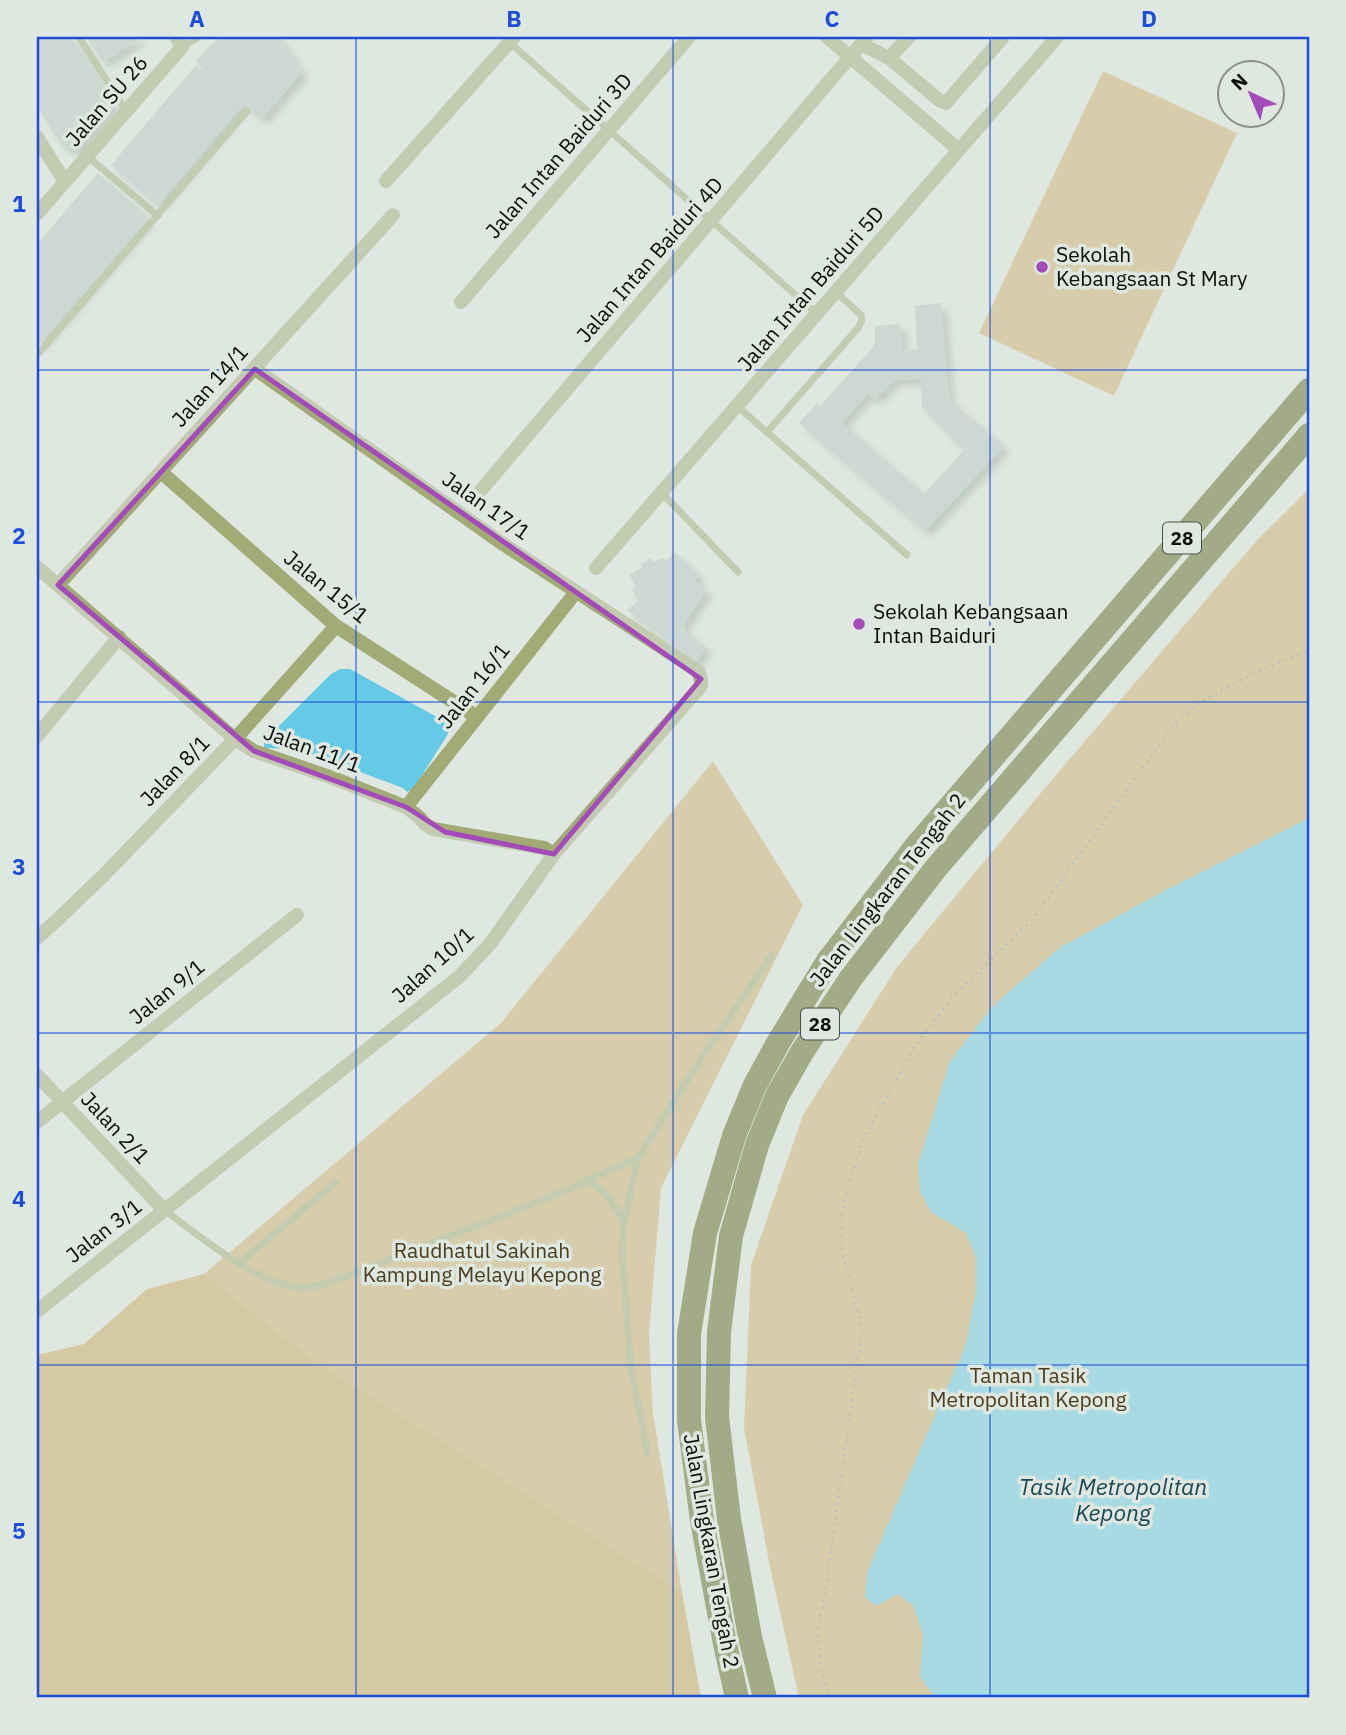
<svg xmlns="http://www.w3.org/2000/svg" width="1346" height="1735" viewBox="0 0 1346 1735" font-family="'IBM Plex Sans',sans-serif">
	<style>
		.green { fill: #d1ae6c }
		.forest { fill: #caa45b }
		.water { fill: #65cae5 }
		.building { fill: #bac6c4; fill-rule: evenodd; filter: url(#shadow) }
		.lines { fill: none; stroke-linecap: round; stroke-linejoin: round }
		.path { stroke: #8b928c; stroke-width: 2.5; stroke-dasharray: 2 5; stroke-linecap: butt }
		.lane { stroke: #a2ab76; stroke-width: 7 }
		.street { stroke: #a2ab76; stroke-width: 14 }
		.highway { stroke: #5a6318; stroke-width: 24 }
		.marked { fill: none; stroke: #a34bb8; stroke-width: 5; stroke-linejoin: round }
		.grid { fill: none; stroke: #1d4ed8; stroke-width: 2; stroke-opacity: 0.55 }
		.poi-dot { fill: #a34bb8; stroke: #dee8e0; stroke-width: 2.5 }
		.labels { text-anchor: middle; stroke-width: 7; stroke-linejoin: round; paint-order: stroke }
		.shield { fill: #dee8e0; stroke: #4a4f4b; stroke-width: 2 }
		.shield-label { font-size: 19px; font-weight: bold; fill: #0b0e0b }
		.street-label { font-size: 21px; fill: #0b0e0b; stroke: #dee8e0 }
		.poi-label { font-size: 21px; fill: #0b0e0b; stroke: #dee8e0; text-anchor: start }
		.park-label { font-size: 21px; fill: #4c3c1c; stroke: #dee8e0 }
		.water-label { font-size: 23px; font-style: italic; fill: #1a4753; stroke: #dee8e0 }
		.neatline { fill: none; stroke: #1d4ed8; stroke-width: 2.5 }
		.grid-label { font-size: 23px; text-anchor: middle; font-weight: bold; fill: #1d4ed8 }
	</style>
	<defs>
		<filter id="shadow"><feDropShadow dx="6" dy="6" stdDeviation="3.5" flood-color="#0004"/></filter>
	</defs>
	<rect width="100%" height="100%" fill="#dee8e0"/>
	<path class="green" d="M1103 71 1237 133 1114 396 979 333Z
		M1309 489V1698H799L770 1567 744 1428 751 1265 803 1115 897 967 1044 789 1258 539Z
		M713 761 803 905 661 1188 649 1334 653 1413 682 1592 314 1360 204 1274 501 1023Z"/>
	<path class="forest" d="M204 1274 314 1360 682 1592 701 1698H37V1355L84 1344 147 1289Z"/>
	<path class="water" d="M340 669H350L435 716C445 720 448 723 448 734L414 788 407 792 403 788 299 749 264 748V741L266 735 272 733 331 674Z
		M1309 818V1698H936L920 1677 923 1634 913 1606 898 1594 876 1606 865 1597 868 1570 966 1344 976 1291V1257L966 1233 931 1212 920 1191 918 1164 950 1061 994 1005 1059 948 1170 888Z"/>
	<path class="building" d="M37 37H71L114 106 78 150 62 146 37 106Z
		M86 37H143L103 62Z
		M223 37H280L302 72 262 119 195 62 210 45Z
		M196 65 243 105 158 205 111 165Z
		M98 173 149 218 37 347V244Z
		M941 303 949 399 1004 446 925 531 799 423 817 403 820 406 875 345V326L900 324 903 350 917 349 915 306ZM921 379 922 407 964 450 924 494 842 423 868 393 875 399 894 380Z
		M675 552 699 575 694 581 707 590 684 624 686 632 706 647 696 663 627 610 638 601 632 590 637 587 629 575 642 567 640 564 651 558 653 562 663 558 666 561Z"/>
	<g class="lines">
		<path class="path" d="M829 1698 821 1668 817 1632 825 1594 862 1328 842 1250V1216L848 1187 864 1138 913 1049 952 997 1033 919 1173 726C1181 719 1189 710 1198 704 1233 682 1271 665 1309 651"/>
		<path class="lane" d="M79 37 126 111
			M509 42 816 313
			M182 47 199 37
			M87 156 158 216
			M37 355 247 111
			M737 406 907 555
			M767 432 858 328 862 320 861 315 836 292
			M662 493 738 572
			M638 1158 624 1222 622 1254 631 1369 648 1454
			M587 1180C607 1192 613 1202 623 1222
			M164 1210C200 1236 256 1284 301 1288 309 1288 319 1285 328 1283L543 1200 638 1158 704 1054 771 956
			M239 1263 336 1182"/>
		<path class="street" d="M827 37 959 150
			M861 44 889 58 939 100 946 103 1003 37
			M889 58 909 37
			M37 137 65 182
			M386 181 514 37
			M37 214 182 47 176 37
			M461 302 689 37
			M161 472 336 626 477 717
			M481 490 867 37
			M37 567 235 739 254 751 333 778 406 807 419 817 425 824 433 829 544 848 554 854
			M596 568 1057 37
			M58 585 393 215
			M37 736 119 637
			M406 807 576 592
			M37 938 56 921 105 874 235 739 336 626
			M37 1075 164 1210
			M37 1122 297 915
			M37 1311 460 976 490 944 554 854 701 686V679L698 671 503 544 255 369"/>
		<path class="highway" d="M737 1698 725 1644 702 1521 689 1420V1334L705 1233 734 1136 754 1087 778 1043 828 961 917 845 1309 390
			M765 1698 750 1637 729 1519 717 1417 719 1332 731 1236 757 1145 777 1096 802 1052 851 978 936 868 1309 435"/>
	</g>
	<path d="M0 0H1346V1735H0ZM255 369 701 679 554 854 445 832 406 807 254 751 58 585Z" fill="#dee8e0" fill-opacity=".55" fill-rule="evenodd"/>
	<path class="marked" d="M255 369 701 679 554 854 445 832 406 807 254 751 58 585Z"/>
	<path class="grid" d="M356 37V1698M673 37V1698M990 37V1698M37 370H1309M37 702H1309M37 1033H1309M37 1365H1309"/>
	<g class="poi-dot">
		<circle cx="1042" cy="267" r="7"/>
		<circle cx="859" cy="624" r="7"/>
	</g>
	<g class="labels">
		<g class="shield">
			<rect x="1163" y="522.5" width="38" height="31" rx="5"/>
			<rect x="801" y="1008.5" width="38" height="31" rx="5"/>
		</g>
		<g class="shield-label">
			<text x="1182" y="545">28</text>
			<text x="820" y="1031">28</text>
		</g>
		<g class="street-label">
			<text transform="translate(107 101) rotate(-49)" y="7">Jalan SU 26</text>
			<text transform="translate(559 156) rotate(-49)" y="7">Jalan Intan Baiduri 3D</text>
			<text transform="translate(650 260) rotate(-49)" y="7">Jalan Intan Baiduri 4D</text>
			<text transform="translate(811 289) rotate(-49)" y="7">Jalan Intan Baiduri 5D</text>
			<text transform="translate(210 386) rotate(-48)" y="7">Jalan 14/1</text>
			<text transform="translate(486 506) rotate(35)" y="7">Jalan 17/1</text>
			<text transform="translate(326 587) rotate(39)" y="7">Jalan 15/1</text>
			<text transform="translate(474 686) rotate(-52)" y="7">Jalan 16/1</text>
			<text transform="translate(312 749) rotate(20)" y="7">Jalan 11/1</text>
			<text transform="translate(175 771) rotate(-46)" y="7">Jalan 8/1</text>
			<text transform="translate(888 890) rotate(-52)" y="7">Jalan Lingkaran Tengah 2</text>
			<text transform="translate(433 965) rotate(-42)" y="7">Jalan 10/1</text>
			<text transform="translate(167 992) rotate(-39)" y="7">Jalan 9/1</text>
			<text transform="translate(115 1128) rotate(47)" y="7">Jalan 2/1</text>
			<text transform="translate(104 1231) rotate(-38)" y="7">Jalan 3/1</text>
			<text transform="translate(711 1551) rotate(80)" y="7">Jalan Lingkaran Tengah 2</text>
		</g>
		<g class="poi-label">
			<text x="1056" y="262">Sekolah<tspan x="1056" dy="24">Kebangsaan St Mary</tspan></text>
			<text x="873" y="619">Sekolah Kebangsaan<tspan x="873" dy="24">Intan Baiduri</tspan></text>
		</g>
		<g class="park-label">
			<text x="482" y="1258">Raudhatul Sakinah<tspan x="482" dy="24">Kampung Melayu Kepong</tspan></text>
			<text x="1028" y="1383">Taman Tasik<tspan x="1028" dy="24">Metropolitan Kepong</tspan></text>
		</g>
		<g class="water-label">
			<text x="1113" y="1495">Tasik Metropolitan<tspan x="1113" dy="26">Kepong</tspan></text>
		</g>
	</g>
	<rect width="1346" height="1735" fill="none" stroke="#dee8e0" stroke-width="77"/>
	<g transform="translate(1251 94) rotate(316)"><circle r="33" fill="#dee8e0" stroke="#8a918b" stroke-width="2"/>
	<path d="M0-5L12 26L0 18L-12 26Z" fill="#a34bb8"/>
	<text y="-10" font-size="19" font-weight="bold" text-anchor="middle" fill="#0b0e0b">N</text>
	</g>
	<rect x="38" y="38" width="1270" height="1658" class="neatline"/>
	<g class="grid-label">
		<text x="197" y="27">A</text>
		<text x="514" y="27">B</text>
		<text x="832" y="27">C</text>
		<text x="1149" y="27">D</text>
		<text x="19" y="212">1</text>
		<text x="19" y="544">2</text>
		<text x="19" y="875">3</text>
		<text x="19" y="1207">4</text>
		<text x="19" y="1539">5</text>
	</g>
</svg>
